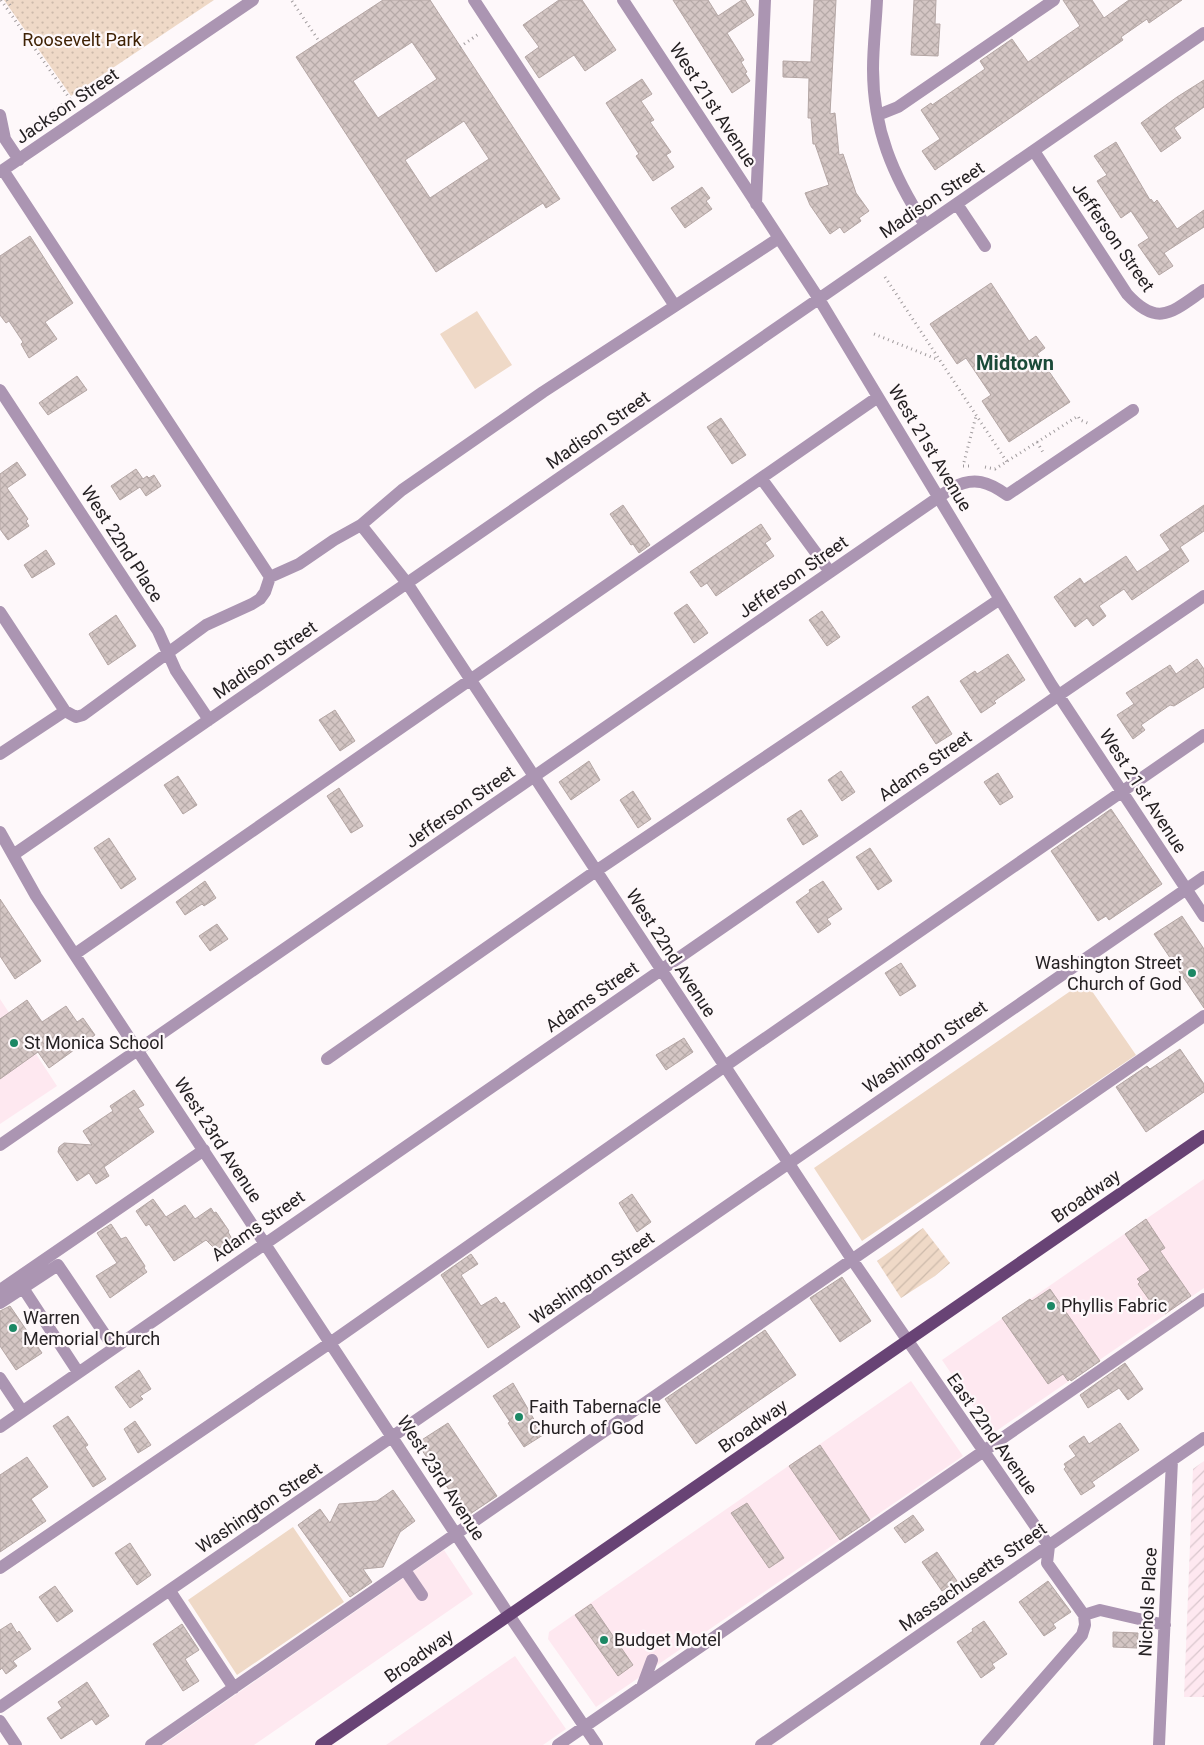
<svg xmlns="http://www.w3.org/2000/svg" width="1204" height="1745" viewBox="0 0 1204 1745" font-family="Roboto,sans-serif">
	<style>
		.built { fill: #fee8f0 }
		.industrial { fill: url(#industrial-furrows) }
		.grass { fill: #efd9c7 }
		.park { fill: url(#park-dots) }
		.garden { fill: url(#garden-furrows) }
		.building { fill: url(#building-cross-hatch); stroke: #b4a6a4; fill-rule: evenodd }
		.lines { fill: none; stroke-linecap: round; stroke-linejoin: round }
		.path { stroke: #a09b9d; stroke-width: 3; stroke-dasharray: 1 4; stroke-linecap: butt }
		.minor { stroke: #ab95b2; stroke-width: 12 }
		.major { stroke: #684375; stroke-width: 12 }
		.poi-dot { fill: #1c8865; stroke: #fef8fa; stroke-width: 2 }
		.labels { text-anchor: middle; stroke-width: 4.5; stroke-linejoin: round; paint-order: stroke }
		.park-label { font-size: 18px; fill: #3f2204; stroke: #fef8fa }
		.street-label { font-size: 18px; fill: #252123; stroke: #fef8fa }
		.poi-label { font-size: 18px; fill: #252123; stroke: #fef8fa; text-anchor: start }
		.quarter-label { font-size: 20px; font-weight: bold; fill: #1b4a39; stroke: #fef8fa }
	</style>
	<defs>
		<pattern id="industrial-furrows" width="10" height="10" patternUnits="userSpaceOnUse" patternTransform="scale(1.25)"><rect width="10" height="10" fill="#fee8f0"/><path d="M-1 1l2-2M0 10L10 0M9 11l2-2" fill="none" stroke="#dac7ce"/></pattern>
		<pattern id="park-dots" width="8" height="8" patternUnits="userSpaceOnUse" patternTransform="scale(1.25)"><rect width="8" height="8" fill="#efd9c7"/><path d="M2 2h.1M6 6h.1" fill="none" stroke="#cdbaab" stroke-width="1.8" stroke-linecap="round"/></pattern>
		<pattern id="garden-furrows" width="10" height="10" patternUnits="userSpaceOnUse" patternTransform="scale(1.25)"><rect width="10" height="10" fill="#efd9c7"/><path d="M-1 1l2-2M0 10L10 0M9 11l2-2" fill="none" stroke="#cdbaab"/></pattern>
		<pattern id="building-cross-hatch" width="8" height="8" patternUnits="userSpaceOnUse" patternTransform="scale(1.25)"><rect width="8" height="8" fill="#d4c6c4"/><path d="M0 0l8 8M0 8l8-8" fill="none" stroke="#b6aaa8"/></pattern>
	</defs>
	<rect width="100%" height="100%" fill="#fef8fa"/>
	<path class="built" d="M0 999 57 1086 0 1124Z
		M1204 1179V1288L992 1434 942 1360Z
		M911 1381 963 1456 596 1707 548 1639 549 1632Z
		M444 1550 473 1594 254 1745H163Z
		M515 1656 566 1729 543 1745H386Z"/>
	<path class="industrial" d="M1204 1461V1697H1184L1193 1469Z"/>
	<path class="grass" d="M477 311 512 365 475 389 440 334Z
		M1085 981 1136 1055 862 1241 814 1168Z
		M293 1527 344 1602 237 1675 188 1600Z"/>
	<path class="park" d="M4 0H214L71 96Z"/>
	<path class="garden" d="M923 1228 950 1263 935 1276 901 1298 877 1261Z"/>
	<path class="building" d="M383 0H430L560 199 546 208 543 203 436 272 296 57ZM412 42 437 79 378 118 353 81ZM464 121 489 159 430 198 405 160Z
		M559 0H582L616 50 585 71 574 55 539 78 525 57 539 47 523 25Z
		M673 0H708L718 16 742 0H745L754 15 727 33 744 60 741 62 747 72 745 73 750 81 732 93Z
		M814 0H836L830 114 835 113 839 155 843 154 856 193 869 211 859 218 861 221 844 233 840 227 830 234 810 205 805 193 829 185 815 144H813L811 118H808L809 78 783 77V61L811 62Z
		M914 0H936L935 24H940L938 56 911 55Z
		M1063 0H1092L1104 18 1129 0H1182L1149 23 1147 19 1121 37 1123 40 935 170 922 151 940 139 921 110 931 103 932 105 985 69 980 61 1012 39 1028 62 1080 26Z
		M642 79 652 94 641 101 654 120 650 122 671 152 666 155 674 167 653 181 636 156 639 154 606 103Z
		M1204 80V107L1174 128 1181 138 1161 152 1141 123 1177 97Z
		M1116 142 1150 200 1151 199 1154 203 1157 200 1177 229 1204 210V227L1164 253 1173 266 1159 275 1138 245 1149 238 1131 211 1121 218 1097 181 1107 175 1094 156Z
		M702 187 710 198 706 201 712 209 685 228 671 208Z
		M30 236 73 303 45 322 57 339 29 358 21 344 23 342 9 321 6 323 0 315V256Z
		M991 283 1029 341 1036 336 1045 348 1037 354 1070 402 1009 442 982 401 991 395 966 358 957 364 930 324Z
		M77 376 87 390 48 415 39 403Z
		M721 418 746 455 732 464 707 427Z
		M17 462 26 475 7 488 28 519 26 521 29 526 8 540 0 529V474Z
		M136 469 143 479 147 476 149 478 154 475 161 486 146 496 140 487 120 500 111 486Z
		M623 505 650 545 639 553 633 544 631 545 610 514Z
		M1204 505V531L1180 547 1189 561 1132 600 1124 589 1099 606 1106 616 1093 626 1087 618 1075 627 1054 597 1080 578 1084 584 1126 556 1137 572 1170 550 1160 535Z
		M761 524 771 539 765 543 774 556 716 596 707 583 701 587 690 572Z
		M46 550 55 564 32 578 24 565Z
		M687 604 708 633 694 643 674 613Z
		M822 611 840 637 827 646 809 620Z
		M116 615 136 646 108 665 89 634Z
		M1008 654 1025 680 994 701 996 703 981 713 960 681 975 671 977 674Z
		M1197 659 1204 669V687L1174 706 1170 705 1141 725 1145 730 1133 739 1117 715 1134 704 1126 693 1170 665 1176 674Z
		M928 696 952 734 936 744 912 707Z
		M335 710 355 741 340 751 319 720Z
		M589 761 600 780 571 800 559 782Z
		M841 771 855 792 842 801 828 780Z
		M998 773 1013 797 1000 805 984 782Z
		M178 776 197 805 183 814 164 785Z
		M339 788 363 826 351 833 327 796Z
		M633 791 651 819 638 828 620 800Z
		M1111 809 1162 884 1109 920 1106 916 1098 921 1051 851Z
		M801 810 818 836 803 845 787 819Z
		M109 838 136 879 121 889 94 848Z
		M870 848 892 881 878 890 856 857Z
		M205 881 216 898 204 906 202 904 185 915 176 902Z
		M823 881 842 909 827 919 831 924 818 933 796 902 810 892 809 890Z
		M0 899 41 961 15 979 0 956Z
		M1182 916 1204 949V1008L1154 934Z
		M217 924 228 939 210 951 199 936Z
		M901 963 916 986 900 996 885 973Z
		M27 1000 42 1022 66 1006 77 1022 83 1018 95 1035 49 1068 38 1052 0 1079V1019Z
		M684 1038 693 1052 666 1070 656 1055Z
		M1180 1049 1204 1084V1092L1146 1132 1116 1087 1147 1066 1150 1069Z
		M134 1090 144 1105 138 1108 154 1132 104 1167 109 1176 96 1184 89 1173 77 1181 58 1152 59 1147 64 1143 92 1145 83 1131 113 1111 110 1106Z
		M632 1194 651 1222 637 1232 619 1203Z
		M153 1199 166 1217 185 1205 195 1219 211 1208 214 1213 216 1212 229 1231 228 1232 232 1239 216 1250 206 1240 174 1261 149 1224 146 1226 136 1211Z
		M1146 1219 1165 1248 1160 1251 1191 1296 1165 1314 1159 1305 1155 1308 1138 1284 1140 1282 1137 1279 1150 1270 1125 1234Z
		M111 1224 121 1239 126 1237 145 1266 144 1268 147 1272 110 1298 96 1276 117 1263 97 1233Z
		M471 1254 478 1264 461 1275 481 1306 496 1297 501 1304 504 1302 520 1327 488 1348 441 1275Z
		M842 1277 871 1321 840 1342 810 1298Z
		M1050 1289 1100 1361 1071 1381 1070 1379 1068 1381 1063 1374 1048 1384 1002 1318 1030 1299 1032 1301Z
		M10 1306 42 1353 16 1370 0 1346V1311Z
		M765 1330 796 1375 696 1444 665 1399Z
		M1125 1363 1143 1389 1128 1400 1119 1388 1088 1408 1080 1395Z
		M139 1370 151 1389 140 1396 143 1399 130 1408 115 1387Z
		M513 1383 543 1435 524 1447 508 1423 510 1422 493 1396Z
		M68 1416 88 1445 85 1447 106 1479 93 1487 53 1426Z
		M135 1421 151 1445 138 1453 124 1429Z
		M448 1423 497 1496 467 1516 417 1443Z
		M1120 1423 1139 1450 1092 1482 1095 1486 1081 1495 1064 1469 1066 1467 1064 1464 1076 1456 1069 1446 1084 1436 1089 1444Z
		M820 1445 870 1520 840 1540 789 1466Z
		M27 1457 48 1487 31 1499 46 1521 0 1552V1475Z
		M393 1490 415 1521 400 1532 383 1567 363 1569 372 1582 350 1597 298 1525 320 1509 330 1523 339 1504 377 1501Z
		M747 1503 784 1558 769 1568 731 1513Z
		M913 1515 924 1530 905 1543 894 1528Z
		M130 1543 151 1575 137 1585 115 1553Z
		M937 1552 957 1581 942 1591 922 1562Z
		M1048 1581 1071 1612 1053 1624 1056 1628 1044 1636 1019 1602Z
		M55 1586 73 1611 57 1622 39 1597Z
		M591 1604 633 1665 618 1676 575 1615Z
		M984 1621 1007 1654 992 1664 995 1668 981 1678 957 1642 973 1631 972 1629Z
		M11 1623 17 1633 19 1631 31 1649 13 1661 17 1666 6 1674 2 1668 0 1670V1630Z
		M182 1624 199 1650 185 1659 199 1681 183 1691 153 1644Z
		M1113 1632 1138 1633 1137 1648 1113 1647Z
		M87 1682 109 1716 96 1725 92 1719 61 1739 47 1718 62 1708 58 1702Z"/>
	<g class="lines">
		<path class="path" d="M1 0 70 99 21 133
			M7 0 12 8
			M292 1 319 41
			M460 47 480 33
			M885 277 1007 462
			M874 334 939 360
			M1037 442 1044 454
			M969 466H963L976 416
			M985 467 995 469 1078 416 1080 420 1090 424"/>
		<path class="minor" d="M474 0 675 306 779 238
			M623 0 819 299 1051 684 1204 916
			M877 0C876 23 873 46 873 69 873 129 893 176 925 225
			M0 115 5 139 19 160
			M878 115 898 107 1054 0
			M1034 151 1127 294C1158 328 1172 312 1204 290
			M3 170 270 577
			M0 172 253 0
			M756 204 765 0
			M957 204 985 246
			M0 390 158 631 176 671 209 720
			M761 478 830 572
			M361 525 407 583 853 1261 1049 1546 1047 1563 1084 1615 1085 1625 1082 1635 986 1745
			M0 612 65 711 76 717 83 715 206 625 252 604 260 599 265 592 270 577 299 564 334 540 361 525 402 490 543 392 675 306
			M0 754 65 711
			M0 832 36 896 509 1615 597 1745
			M13 855 1204 33
			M75 954 878 397
			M327 1059 596 871 1000 599
			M0 1145 952 488C974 476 989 482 1007 495L1133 410
			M0 1290 204 1150
			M0 1303 23 1288
			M78 1372 23 1288 58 1265 114 1348
			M0 1378 22 1411
			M0 1427 1059 695 1204 596
			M0 1568 330 1343 725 1066 1204 735
			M405 1570 422 1595
			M170 1591 234 1688
			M1084 1615 1100 1610 1165 1625
			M642 1687 652 1660
			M0 1707 1204 877
			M0 1721 16 1745
			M151 1745 1204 1016
			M558 1745 1204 1299
			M761 1745 1204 1438
			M1159 1745 1172 1460"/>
		<path class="major" d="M321 1745 1204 1136"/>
	</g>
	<g class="poi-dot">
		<circle cx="1192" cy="973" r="5"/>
		<circle cx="14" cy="1043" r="5"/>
		<circle cx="1051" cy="1306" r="5"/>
		<circle cx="13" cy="1328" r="5"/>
		<circle cx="519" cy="1417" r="5"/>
		<circle cx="604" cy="1640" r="5"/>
	</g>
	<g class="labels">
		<g class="park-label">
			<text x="82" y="46">Roosevelt Park</text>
		</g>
		<g class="street-label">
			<text transform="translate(713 105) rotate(57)" y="6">West 21st Avenue</text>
			<text transform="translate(67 106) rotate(-34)" y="6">Jackson Street</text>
			<text transform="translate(932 200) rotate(-34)" y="6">Madison Street</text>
			<text transform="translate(1113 237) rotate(55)" y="6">Jefferson Street</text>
			<text transform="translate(598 430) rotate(-35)" y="6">Madison Street</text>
			<text transform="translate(930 448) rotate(59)" y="6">West 21st Avenue</text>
			<text transform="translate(122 544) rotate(57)" y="6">West 22nd Place</text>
			<text transform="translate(793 577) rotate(-35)" y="6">Jefferson Street</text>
			<text transform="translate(265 660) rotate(-35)" y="6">Madison Street</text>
			<text transform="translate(925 766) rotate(-35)" y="6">Adams Street</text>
			<text transform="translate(1143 791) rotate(57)" y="6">West 21st Avenue</text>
			<text transform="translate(460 807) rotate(-35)" y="6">Jefferson Street</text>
			<text transform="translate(671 953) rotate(57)" y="6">West 22nd Avenue</text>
			<text transform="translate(592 997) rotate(-35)" y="6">Adams Street</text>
			<text transform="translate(925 1047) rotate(-35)" y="6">Washington Street</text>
			<text transform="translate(218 1140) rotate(57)" y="6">West 23rd Avenue</text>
			<text transform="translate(1086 1196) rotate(-35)" y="6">Broadway</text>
			<text transform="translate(258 1226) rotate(-35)" y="6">Adams Street</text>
			<text transform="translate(592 1278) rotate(-35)" y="6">Washington Street</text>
			<text transform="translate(753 1426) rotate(-35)" y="6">Broadway</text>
			<text transform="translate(992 1434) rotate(55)" y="6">East 22nd Avenue</text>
			<text transform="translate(441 1478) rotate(57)" y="6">West 23rd Avenue</text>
			<text transform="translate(259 1508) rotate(-34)" y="6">Washington Street</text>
			<text transform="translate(973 1577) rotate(-35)" y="6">Massachusetts Street</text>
			<text transform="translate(1148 1602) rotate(-87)" y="6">Nichols Place</text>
			<text transform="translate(419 1656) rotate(-35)" y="6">Broadway</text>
		</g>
		<g class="poi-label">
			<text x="1182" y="969" text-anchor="end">Washington Street<tspan x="1182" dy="21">Church of God</tspan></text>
			<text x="24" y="1049">St Monica School</text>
			<text x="1061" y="1312">Phyllis Fabric</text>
			<text x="23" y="1324">Warren<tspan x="23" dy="21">Memorial Church</tspan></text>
			<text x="529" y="1413">Faith Tabernacle<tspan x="529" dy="21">Church of God</tspan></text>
			<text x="614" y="1646">Budget Motel</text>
		</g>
		<g class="quarter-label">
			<text x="1015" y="370">Midtown</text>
		</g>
	</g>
</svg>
